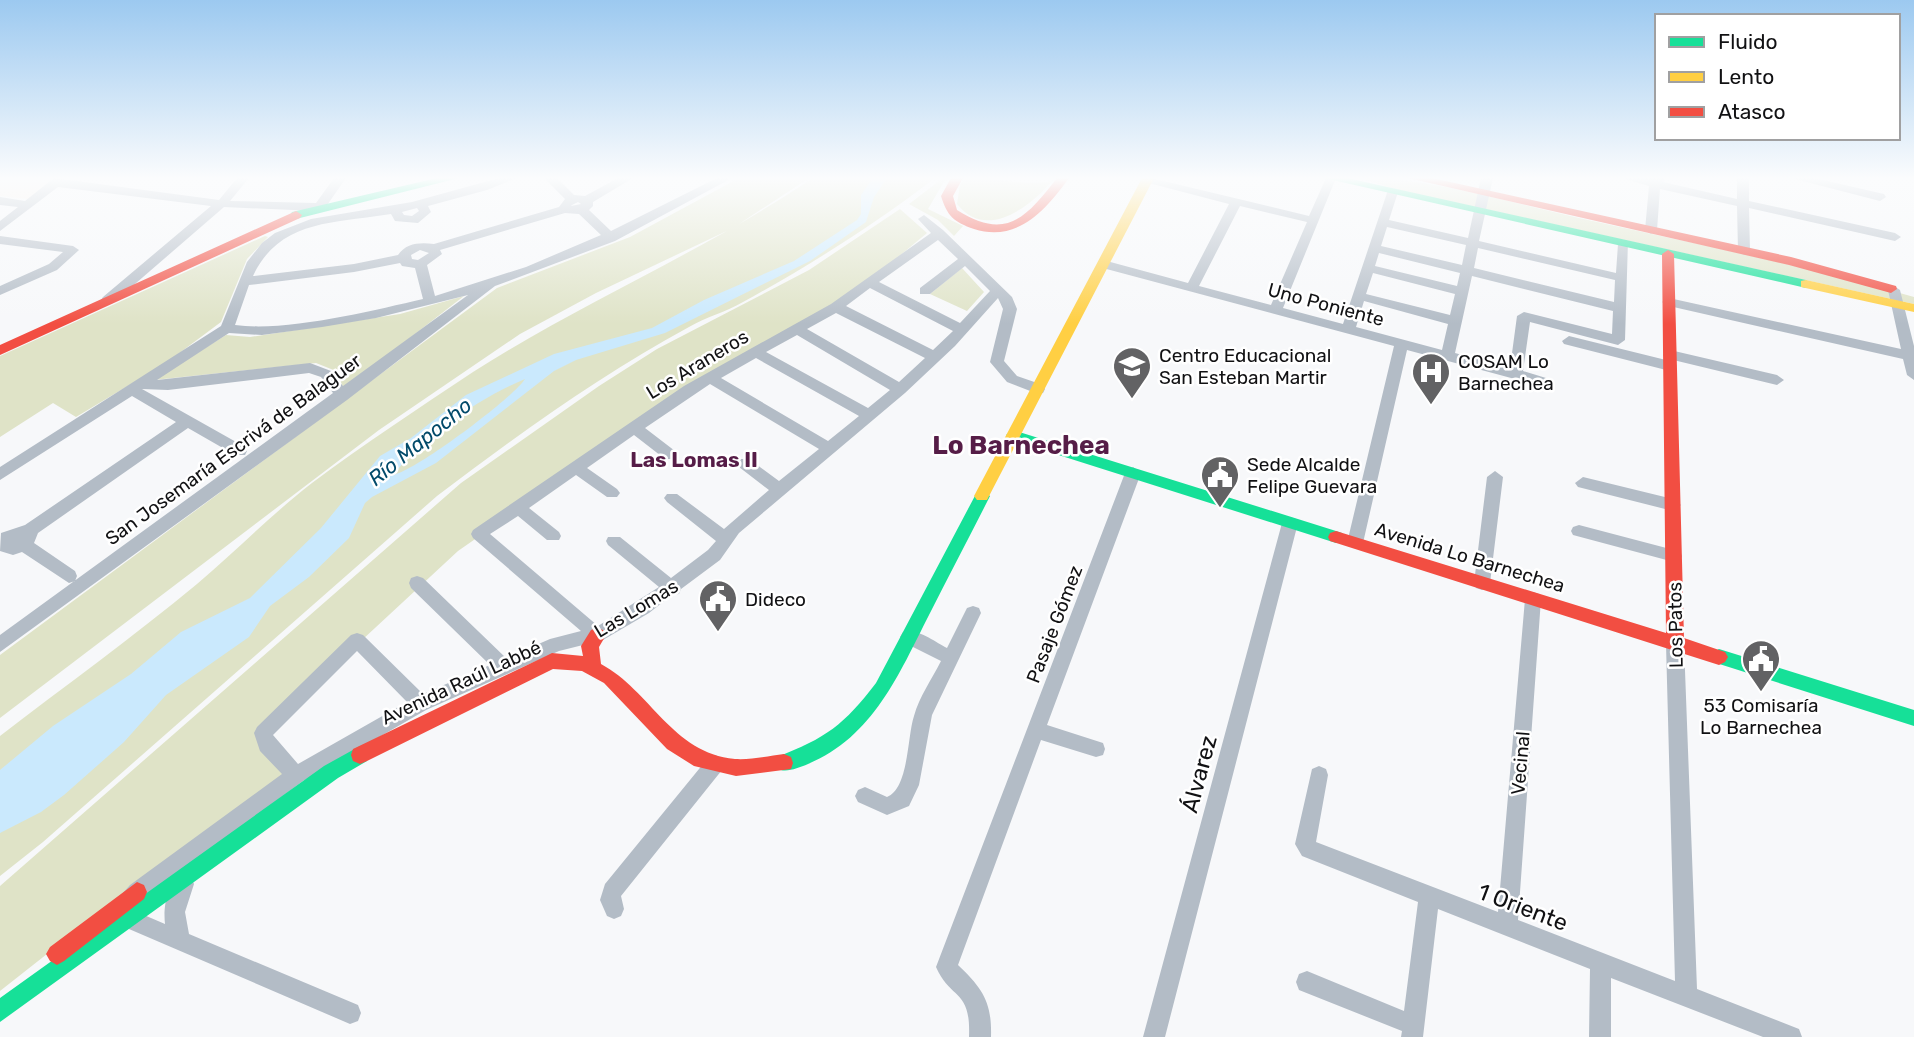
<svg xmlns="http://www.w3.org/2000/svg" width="1914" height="1037" viewBox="0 0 1914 1037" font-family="Rubik,sans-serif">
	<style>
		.commercial { fill: #faf0e8 }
		.green { fill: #dfe3c7 }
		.water { fill: #cae9fd; fill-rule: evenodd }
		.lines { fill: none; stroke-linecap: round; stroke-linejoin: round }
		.street { fill: #b3bcc6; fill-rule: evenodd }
		.fast { fill: #16e098; fill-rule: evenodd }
		.slow { fill: #ffcf43; fill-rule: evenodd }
		.jam { fill: #f24e42; fill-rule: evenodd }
		.labels { text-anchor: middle; stroke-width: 5; stroke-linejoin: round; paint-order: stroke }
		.street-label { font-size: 19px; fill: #111113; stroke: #fff }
		.poi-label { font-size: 19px; fill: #111113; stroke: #fff; text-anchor: start }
		.water-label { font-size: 21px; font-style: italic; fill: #024a6a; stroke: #fff }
		.neighbourhood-label { font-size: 21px; font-weight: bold; fill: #561d47; stroke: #fff }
		.near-street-label { font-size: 23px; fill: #111113; stroke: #fff }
		.district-label { font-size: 26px; font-weight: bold; fill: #561d47; stroke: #fff }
	</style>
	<rect width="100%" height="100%" fill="#f7f8fa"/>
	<path class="commercial" d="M0 178H56L29 199 0 196Z"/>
	<path class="green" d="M739 178H809L733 228 596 293 520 334 379 430 0 718V655L497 288 630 237Z
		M813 178H935C875 224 809 266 743 302 726 312 706 317 689 327 601 375 517 435 437 496L43 842 0 876V736C65 686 133 637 197 584 236 551 272 514 312 483 364 444 419 408 473 372 584 301 703 252 813 178Z
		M943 178H946L928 209 963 226 954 236 938 220 909 204Z
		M966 178C994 178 1025 186 1052 181 1030 207 986 241 957 204L960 185Z
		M1360 178C1433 178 1508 202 1579 218 1691 243 1804 265 1914 297V304L1398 190Z
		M900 209 927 233 849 298 689 390 458 551 265 730 289 773 141 880 0 991V886L461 483 599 386 657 349 809 270Z
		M265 236 268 237 247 259 221 322 166 363 76 417 53 403 0 437V356Z
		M962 268 984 292 967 311 930 294Z
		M464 296 344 389 336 371 316 363 154 380 226 335 250 337 400 314Z"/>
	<path class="water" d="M873 178H887L874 197 866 222 810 261 665 333 576 360 554 371 436 463 372 497 365 503 349 538 309 577 270 606 249 637 166 695 124 742 64 795 41 812 0 833V770L53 726 131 674 181 632 250 598 321 528 380 456 411 438 466 395 554 354 652 328 704 300 794 261 857 220 861 214V195ZM525 379C512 399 414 472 393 475 423 437 479 398 525 379Z"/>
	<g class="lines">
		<path class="street" d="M54 178 219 200 237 178H249L230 201 316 203 334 178H346L325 208 316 211 224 207 113 303 108 304 101 300 103 297 211 206 58 187 0 231V221L18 207 0 205V197L25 201Z
			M499 178H517L487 190 428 206 431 212 418 223 395 221 391 214C337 223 279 219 253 276L354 264 398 255C406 243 420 242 434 244L559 207 565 199 544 178H557L574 195 585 196 618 178H633L593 202V206L589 210 611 231 717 178H732L615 241 495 286 347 400 0 652V635L333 393 321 377 309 373 168 390 142 389 245 447 247 451 245 455H235L188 428 38 533 34 543 75 571 77 576 75 581 69 583 22 552 13 555 0 551 1 533 25 525 176 422 132 396 0 480V467L221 326 247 262 262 243 275 233 311 219 412 202ZM578 202 581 204 571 206 572 205ZM417 208 419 211 412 216 404 215 402 212ZM565 213 579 214 601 235 526 267 435 296 427 265 442 254 440 250ZM420 250 429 253 418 260 412 259 411 255ZM400 263 402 266 415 268 423 299C371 311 287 332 235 325L249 285 354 272ZM468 295 343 386 331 371 310 363 157 380 229 333 262 335 322 327 376 318Z
			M1151 178 1309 216 1326 178H1336L1283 308 1343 324 1388 190 1392 188 1398 192 1389 220 1468 238 1481 178H1493L1479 241 1616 273 1618 244 1624 240 1628 241 1625 340 1618 345 1530 322 1523 371 1546 378 1548 381 1541 386 1407 350 1363 543 1361 547H1349L1347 543 1394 346 1099 267V261L1103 260 1188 283 1229 204 1141 181ZM1240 206 1307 222 1271 305 1199 286ZM1387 227 1466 245 1462 265 1381 246ZM1478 248 1615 280 1614 302 1474 268ZM1379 253 1460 273 1457 286 1375 266ZM1373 273 1455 294 1450 315 1366 294ZM1472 276 1613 311 1612 334 1524 312 1517 316 1510 368 1455 353ZM1364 301 1448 324 1442 350 1356 327Z
			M1622 178H1666L1663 182 1737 199V178H1749V201L1895 233 1901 237 1895 241 1749 208 1750 251 1744 255 1738 251 1737 206 1660 189 1657 230 1651 234 1645 230 1649 186Z
			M1791 178H1814L1884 194 1886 197 1880 201Z
			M924 215 943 230 1012 297 1017 309 1004 361 1017 376 1043 385 1045 389 1043 393 1038 394 1007 382 990 362 1003 309 998 298 955 346 905 393 739 533 720 560 681 589 679 594 672 595 649 613 603 640 559 651 426 710 303 781 144 899 137 912 165 924C163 907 167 881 184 874L191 877 194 884 185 912 189 934 358 1005 361 1013 358 1021 350 1024 122 926 116 911 122 894 130 885 282 774 260 751 254 733 257 727 351 635 357 633 363 635 423 694 490 665 411 588 409 583 411 578 417 576 423 578 506 658 550 639 581 631 473 538 471 534 473 530 684 386 831 304 931 233 918 219ZM938 240 958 259 920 288V294H930L965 266 990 291 960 323 879 282ZM870 288 953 331 933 350 846 306ZM836 313 925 358 899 382 807 329ZM797 335 890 390 868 408 766 352ZM756 358 859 416 828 441 721 378ZM710 384 819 449 779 481 749 459H739L736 463 739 467 769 490 724 529 677 494H667L664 498 667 502 716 541 708 550 671 578 620 537H608L606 541 608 545 659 587 598 626 490 534 518 516 547 540H559L561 536 559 532 529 508 576 475 607 497H617L620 493 617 489 587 468 634 435 665 459H675L677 455 675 451 645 428ZM357 651 407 702 298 764 273 735Z
			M0 236 73 246 79 250 57 270 0 295V286L49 264 63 252 0 244Z
			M1894 286 1900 290 1914 346V380L1907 375 1903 359 1669 306 1662 302 1669 298 1901 349 1888 290Z
			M1569 336 1670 361 1677 366 1670 371 1564 344 1562 341Z
			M1670 350 1777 375 1784 380 1777 385 1665 358 1663 355 1665 352Z
			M1133 467 1141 473 1047 725 1103 743 1105 749 1103 755 1096 757 1041 740 958 965C983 989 992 1002 991 1037H969C971 988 951 1001 936 967L1125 473Z
			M1495 471 1503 477 1490 583 1488 588 1482 590 1476 588 1474 583 1487 477Z
			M1583 477 1673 499 1681 505 1673 511 1578 487 1575 483Z
			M1290 517 1296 519 1298 523 1165 1037H1143L1282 523 1284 519Z
			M1579 525 1674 550 1680 551 1682 556 1680 561 1674 562 1573 535 1571 531 1573 527Z
			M1533 592 1539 594 1541 599 1518 920 1675 981 1666 644 1669 639 1675 637 1681 639 1684 644 1697 989 1799 1029 1802 1037H1763L1611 978V1037H1589L1590 969 1438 909 1423 1037H1401L1402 1031 1299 990 1296 982 1299 974 1307 971 1404 1011 1418 902 1302 856 1295 844 1312 769 1319 766 1326 769 1328 775 1316 842 1498 912 1525 599 1527 594Z
			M973 606 979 608 981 613 932 715 919 785 909 806 887 815 858 802 855 796 858 790 865 787 887 797C909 788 907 737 914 716 919 697 932 679 941 661L903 642 900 637 903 632C916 627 935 642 947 648L967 608Z
			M715 755 722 758 724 764 722 770 621 896 624 909 621 916 614 919 607 916 600 900 605 884 708 758Z"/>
		<path class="fast" d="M437 178H459L296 219 290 215 292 212Z
			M1324 178H1347L1806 280 1812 284 1806 288Z
			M1013 430 1336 531 1342 533 1344 537 1342 541 1336 543 1008 439 1006 435Z
			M982 490 990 496C970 536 949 575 929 615 899 674 873 737 808 764 798 768 787 773 777 769L775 763 777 757C826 738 844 725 876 683L977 492Z
			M1719 649 1914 710V726L1713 662 1710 657 1713 652Z
			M360 746 367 749 369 755 367 761 338 778 0 1022V998L324 766Z"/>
		<path class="slow" d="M1142 178H1154L987 500H977L974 496Z
			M1806 280 1914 304V312L1801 287V281Z"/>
		<path class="jam" d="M951 178H963L953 196 957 210C1006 241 1026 218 1057 178H1069C1046 210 1017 243 974 229 954 222 947 216 941 196Z
			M1408 178H1432L1791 257 1896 286 1897 289 1891 293 1789 265Z
			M296 211 302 215 300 218 0 355V345Z
			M1668 250 1674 254 1684 638 1725 652 1728 657 1725 662 1719 665 1675 651 1330 541 1328 537 1330 533 1336 531 1666 633 1662 254Z
			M597 628 603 630 606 635 599 647 601 664C651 691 672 753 735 759 751 760 769 756 784 754L791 757 793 763 791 769 736 776 694 766 667 749 604 683 582 671 553 669 367 761 360 764 353 761 351 755 353 749 546 656 552 653 583 656 581 646 591 630Z
			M137 882 144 885 147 892 144 899 64 961 57 965 50 961 46 954 50 947Z"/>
	</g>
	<linearGradient id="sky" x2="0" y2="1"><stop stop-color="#9cc9f0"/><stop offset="0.55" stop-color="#fbfcfd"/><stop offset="1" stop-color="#fbfcfd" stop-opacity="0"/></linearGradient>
	<rect width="1914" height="324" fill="url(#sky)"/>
	<defs>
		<symbol id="school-pin" viewBox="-11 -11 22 30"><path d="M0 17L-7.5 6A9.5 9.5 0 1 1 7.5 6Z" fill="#626264" stroke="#fff"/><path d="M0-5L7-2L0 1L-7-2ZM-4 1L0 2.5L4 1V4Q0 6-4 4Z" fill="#fff"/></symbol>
		<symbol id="hospital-pin" viewBox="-11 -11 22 30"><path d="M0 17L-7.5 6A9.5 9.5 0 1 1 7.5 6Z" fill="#626264" stroke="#fff"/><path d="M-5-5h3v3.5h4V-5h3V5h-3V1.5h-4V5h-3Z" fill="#fff"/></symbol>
		<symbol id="civic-pin" viewBox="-11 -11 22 30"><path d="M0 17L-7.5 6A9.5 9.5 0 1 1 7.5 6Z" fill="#626264" stroke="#fff"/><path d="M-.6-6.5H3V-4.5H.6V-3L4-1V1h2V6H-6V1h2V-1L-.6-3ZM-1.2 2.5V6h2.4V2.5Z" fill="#fff"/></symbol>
	</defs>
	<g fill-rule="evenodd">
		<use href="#school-pin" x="1110" y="344" width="44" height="60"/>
		<use href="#hospital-pin" x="1409" y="350" width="44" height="60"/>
		<use href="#civic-pin" x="1198" y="453" width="44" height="60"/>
		<use href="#civic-pin" x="696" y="577" width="44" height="60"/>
		<use href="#civic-pin" x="1739" y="637" width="44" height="60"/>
	</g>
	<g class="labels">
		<g class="street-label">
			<text transform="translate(1326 304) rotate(15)" y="7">Uno Poniente</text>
			<text transform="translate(697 364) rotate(-31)" y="7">Los Araneros</text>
			<text transform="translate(233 449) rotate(-36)" y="7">San Josemaría Escrivá de Balaguer</text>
			<text transform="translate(1470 557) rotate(17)" y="7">Avenida Lo Barnechea</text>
			<text transform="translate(636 608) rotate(-31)" y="7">Las Lomas</text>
			<text transform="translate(1054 624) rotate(-69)" y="7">Pasaje Gómez</text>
			<text transform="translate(1675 625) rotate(-91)" y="7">Los Patos</text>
			<text transform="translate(461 682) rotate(-25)" y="7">Avenida Raúl Labbé</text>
			<text transform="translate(1520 763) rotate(-85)" y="7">Vecinal</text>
		</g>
		<g class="poi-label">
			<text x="1159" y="362">Centro Educacional<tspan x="1159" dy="22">San Esteban Martir</tspan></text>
			<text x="1458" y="368">COSAM Lo<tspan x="1458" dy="22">Barnechea</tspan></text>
			<text x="1247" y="471">Sede Alcalde<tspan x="1247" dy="22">Felipe Guevara</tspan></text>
			<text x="745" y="606">Dideco</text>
			<text x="1761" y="712" text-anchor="middle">53 Comisaría<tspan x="1761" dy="22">Lo Barnechea</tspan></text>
		</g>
		<g class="water-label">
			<text transform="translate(420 442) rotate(-39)" y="7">Río Mapocho</text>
		</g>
		<g class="neighbourhood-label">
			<text x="694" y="467">Las Lomas II</text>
		</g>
		<g class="near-street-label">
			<text transform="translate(1199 774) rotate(-75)" y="8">Álvarez</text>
			<text transform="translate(1523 907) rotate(21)" y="8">1 Oriente</text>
		</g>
		<g class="district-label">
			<text x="1021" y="454">Lo Barnechea</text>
		</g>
	</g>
	<rect x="1655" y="14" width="245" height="126" fill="#ffffff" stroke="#a0a0a1" stroke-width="2"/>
	<rect x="1669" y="37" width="35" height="10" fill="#16e098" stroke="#a0a0a1" stroke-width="2"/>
	<text x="1718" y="49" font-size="21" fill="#111113">Fluido</text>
	<rect x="1669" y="72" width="35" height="10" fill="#ffcf43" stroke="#a0a0a1" stroke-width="2"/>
	<text x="1718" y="84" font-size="21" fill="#111113">Lento</text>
	<rect x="1669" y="107" width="35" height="10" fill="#f24e42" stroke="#a0a0a1" stroke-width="2"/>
	<text x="1718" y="119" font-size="21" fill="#111113">Atasco</text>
</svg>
